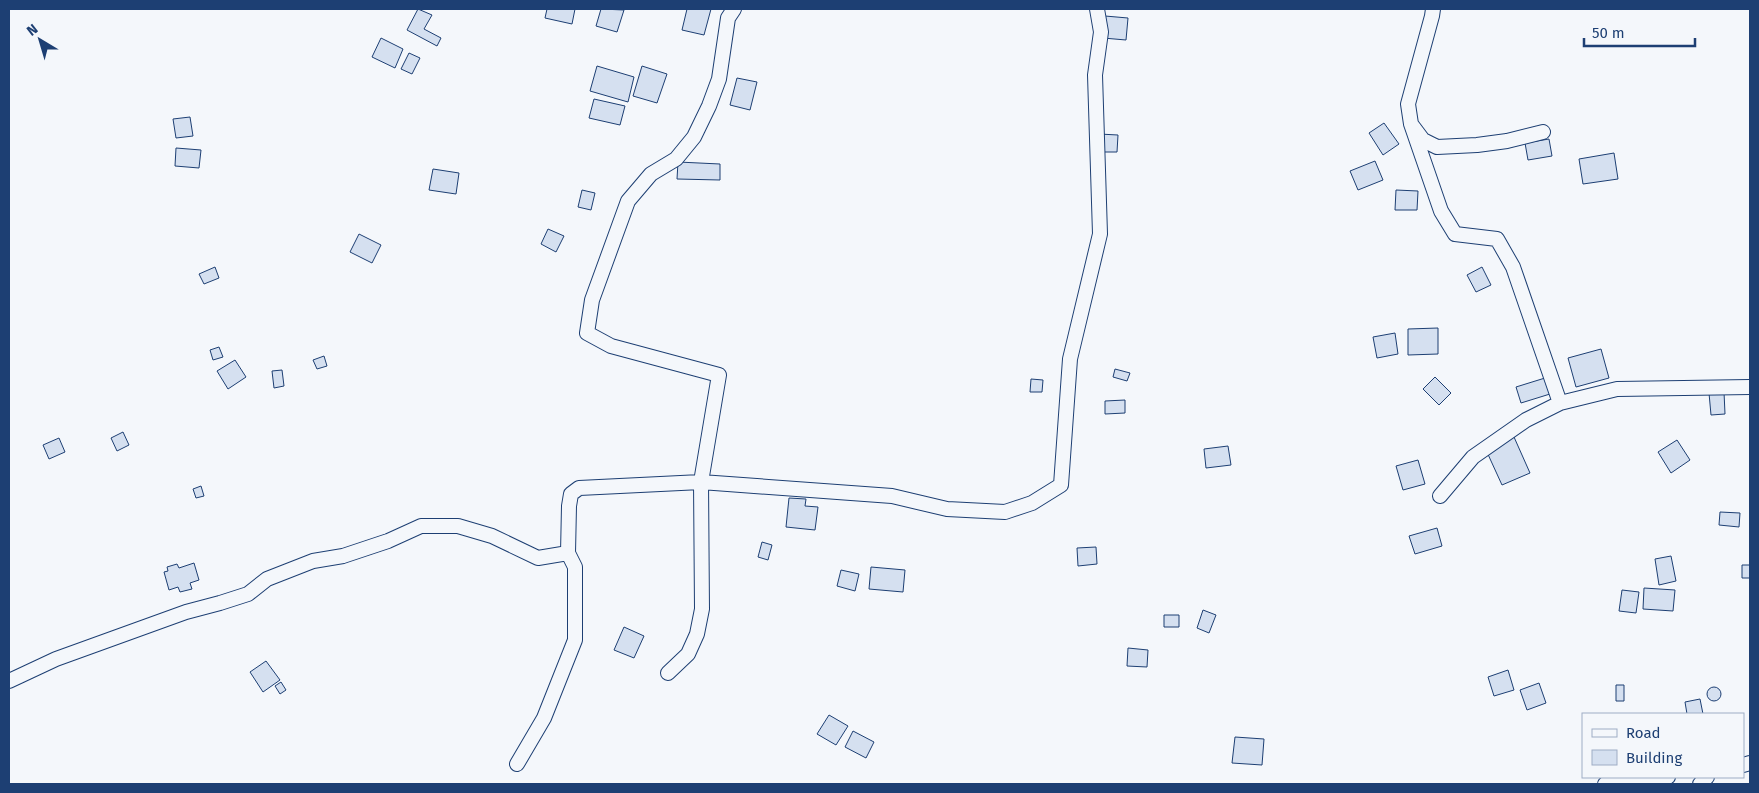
<svg xmlns="http://www.w3.org/2000/svg" width="1759" height="793" viewBox="0 0 1759 793" font-family="'Fira Sans',sans-serif">
	<style>
		.building { fill: #d5e0f0; stroke: #1d3f73 }
		.lines { fill: none; stroke-linecap: round; stroke-linejoin: round }
		.minor-casing { stroke: #1d3f73; stroke-width: 16 }
		.minor { stroke: #f4f7fb; stroke-width: 14 }
	</style>
	<rect width="100%" height="100%" fill="#f4f7fb"/>
	<path class="building" d="M418 9 432 15 424 29 441 38 437 46 407 30Z
		M547 9H575L572 24 545 18Z
		M601 9 624 10 617 32 596 26Z
		M687 9H711L704 35 682 30Z
		M1105 16 1128 18 1126 40 1103 38Z
		M381 38 403 49 395 68 372 57Z
		M409 53 420 58 412 74 401 69Z
		M597 66 634 77 628 102 590 91Z
		M642 66 667 74 657 103 633 96Z
		M737 78 757 82 750 110 730 105Z
		M594 99 625 106 620 125 589 118Z
		M190 117 193 136 176 138 173 119Z
		M1384 123 1399 144 1383 155 1369 133Z
		M1099 134 1118 135 1117 152H1098Z
		M1549 139 1552 156 1528 160 1525 143Z
		M176 148 201 150 199 168 175 166Z
		M1614 153 1618 179 1583 184 1579 159Z
		M1375 161 1383 180 1358 190 1350 171Z
		M678 162 720 164V180L677 179Z
		M433 169 459 173 456 194 429 190Z
		M582 190 595 193 591 210 578 207Z
		M1396 190 1418 191 1417 210H1395Z
		M548 229 564 236 556 252 541 244Z
		M359 234 381 245 372 263 350 252Z
		M215 267 219 278 204 284 199 274Z
		M1482 267 1491 285 1476 292 1467 275Z
		M1438 328V354L1408 355V329Z
		M1395 333 1398 354 1377 358 1373 337Z
		M219 347 223 357 213 360 210 350Z
		M1601 349 1609 378 1576 387 1568 358Z
		M324 356 327 366 317 369 313 360Z
		M235 360 246 377 228 389 217 371Z
		M1115 369 1130 373 1127 381 1113 377Z
		M282 370 284 386 274 388 272 371Z
		M1435 377 1451 393 1439 405 1423 389Z
		M1545 378 1550 394 1521 403 1516 387Z
		M1031 379 1043 380 1042 392H1030Z
		M1724 392 1725 414 1711 415 1709 393Z
		M1125 400V413L1105 414V401Z
		M123 432 129 445 117 451 111 438Z
		M1514 437 1530 473 1502 485 1486 450Z
		M59 438 65 452 49 459 43 445Z
		M1677 440 1690 460 1671 473 1658 452Z
		M1228 446 1231 465 1206 468 1204 449Z
		M1418 460 1425 484 1403 490 1396 466Z
		M201 486 204 496 196 498 193 489Z
		M789 498 806 499 805 506 818 507 815 530 786 527Z
		M1720 512 1740 513 1739 527 1719 525Z
		M1437 528 1442 546 1415 554 1409 536Z
		M762 542 772 545 768 560 758 557Z
		M1096 547 1097 564 1078 566 1077 548Z
		M1671 556 1676 581 1659 585 1655 559Z
		M194 563 199 580 190 583 192 589 180 592 178 587 169 590 164 572 168 571 167 567 177 564 179 568Z
		M1742 565H1750V578H1742Z
		M871 567 905 570 903 592 869 589Z
		M841 570 859 574 855 591 837 586Z
		M1644 588 1675 590 1673 611 1643 609Z
		M1622 590 1639 592 1636 613 1619 611Z
		M1203 610 1216 615 1209 633 1197 628Z
		M1164 615H1179V627H1164Z
		M624 627 644 636 634 658 614 650Z
		M1128 648 1148 650 1147 667 1127 666Z
		M266 661 280 680 263 692 250 672Z
		M1508 670 1514 690 1494 696 1488 677Z
		M281 682 286 690 280 694 275 686Z
		M1539 683 1546 703 1527 710 1520 690Z
		M1616 685H1624V701H1616Z
		M1707 694a7 7 0 1 1 14 0a7 7 0 1 1-14 0Z
		M1700 699 1703 714H1687L1685 702Z
		M829 715 848 726 836 745 817 734Z
		M853 731 874 742 866 758 845 747Z
		M1235 737 1264 739 1262 765 1232 763Z"/>
	<g class="lines">
		<defs>
			<path id="minor" d="M1433 9 1432 16 1408 104 1411 124 1423 140 1437 147 1477 145 1507 141 1543 132
				M1411 124 1441 211 1455 234 1497 239 1513 267 1560 403
				M1440 496 1473 457 1526 420 1560 403 1617 389 1750 387
				M568 553 569 506 571 494 579 488 701 482 719 375 611 346 587 333 592 300 628 201 651 174 676 159 694 137 709 106 719 79 728 18 734 9
				M668 673 688 654 697 634 702 609 701 482 892 496 947 509 1005 512 1032 503 1061 485 1070 359 1100 234 1095 75 1101 32 1097 9
				M9 681 56 659 186 612 220 603 248 594 267 579 313 561 343 556 388 541 421 526H458L492 536 538 558 568 553 575 567V640L544 718 517 764
				M1743 765 1750 763
				M1605 784 1668 777
				M1700 784 1707 777"/>
		</defs>
		<use href="#minor" class="minor-casing"/>
		<use href="#minor" class="minor"/>
	</g>
	<rect width="1759" height="793" fill="none" stroke="#1d3f73" stroke-width="20"/>
	<rect x="1582" y="713" width="162" height="65" fill="#f4f7fb" stroke="#9eadc5"/>
	<rect x="1592" y="729" width="25" height="8" fill="#f4f7fb" stroke="#9eadc5"/>
	<text x="1626" y="738" font-size="15" fill="#1d3f73">Road</text>
	<rect x="1592" y="750" width="25" height="15" fill="#d5e0f0" stroke="#9eadc5"/>
	<text x="1626" y="763" font-size="15" fill="#1d3f73">Building</text>
	<g transform="translate(40 40) rotate(322)" stroke="#f4f7fb" stroke-width="4" paint-order="stroke">
	<path d="M0-4L9 19L0 12L-9 19Z" fill="#1d3f73"/>
	<text y="-8" font-size="14" font-weight="bold" text-anchor="middle" fill="#1d3f73">N</text>
	</g>
	<path d="M1584 38v8h111v-8" fill="none" stroke="#1d3f73" stroke-width="2.5"/>
	<text x="1592" y="38" font-size="15" fill="#1d3f73" stroke="#f4f7fb" stroke-width="4" paint-order="stroke">50 m</text>
</svg>
